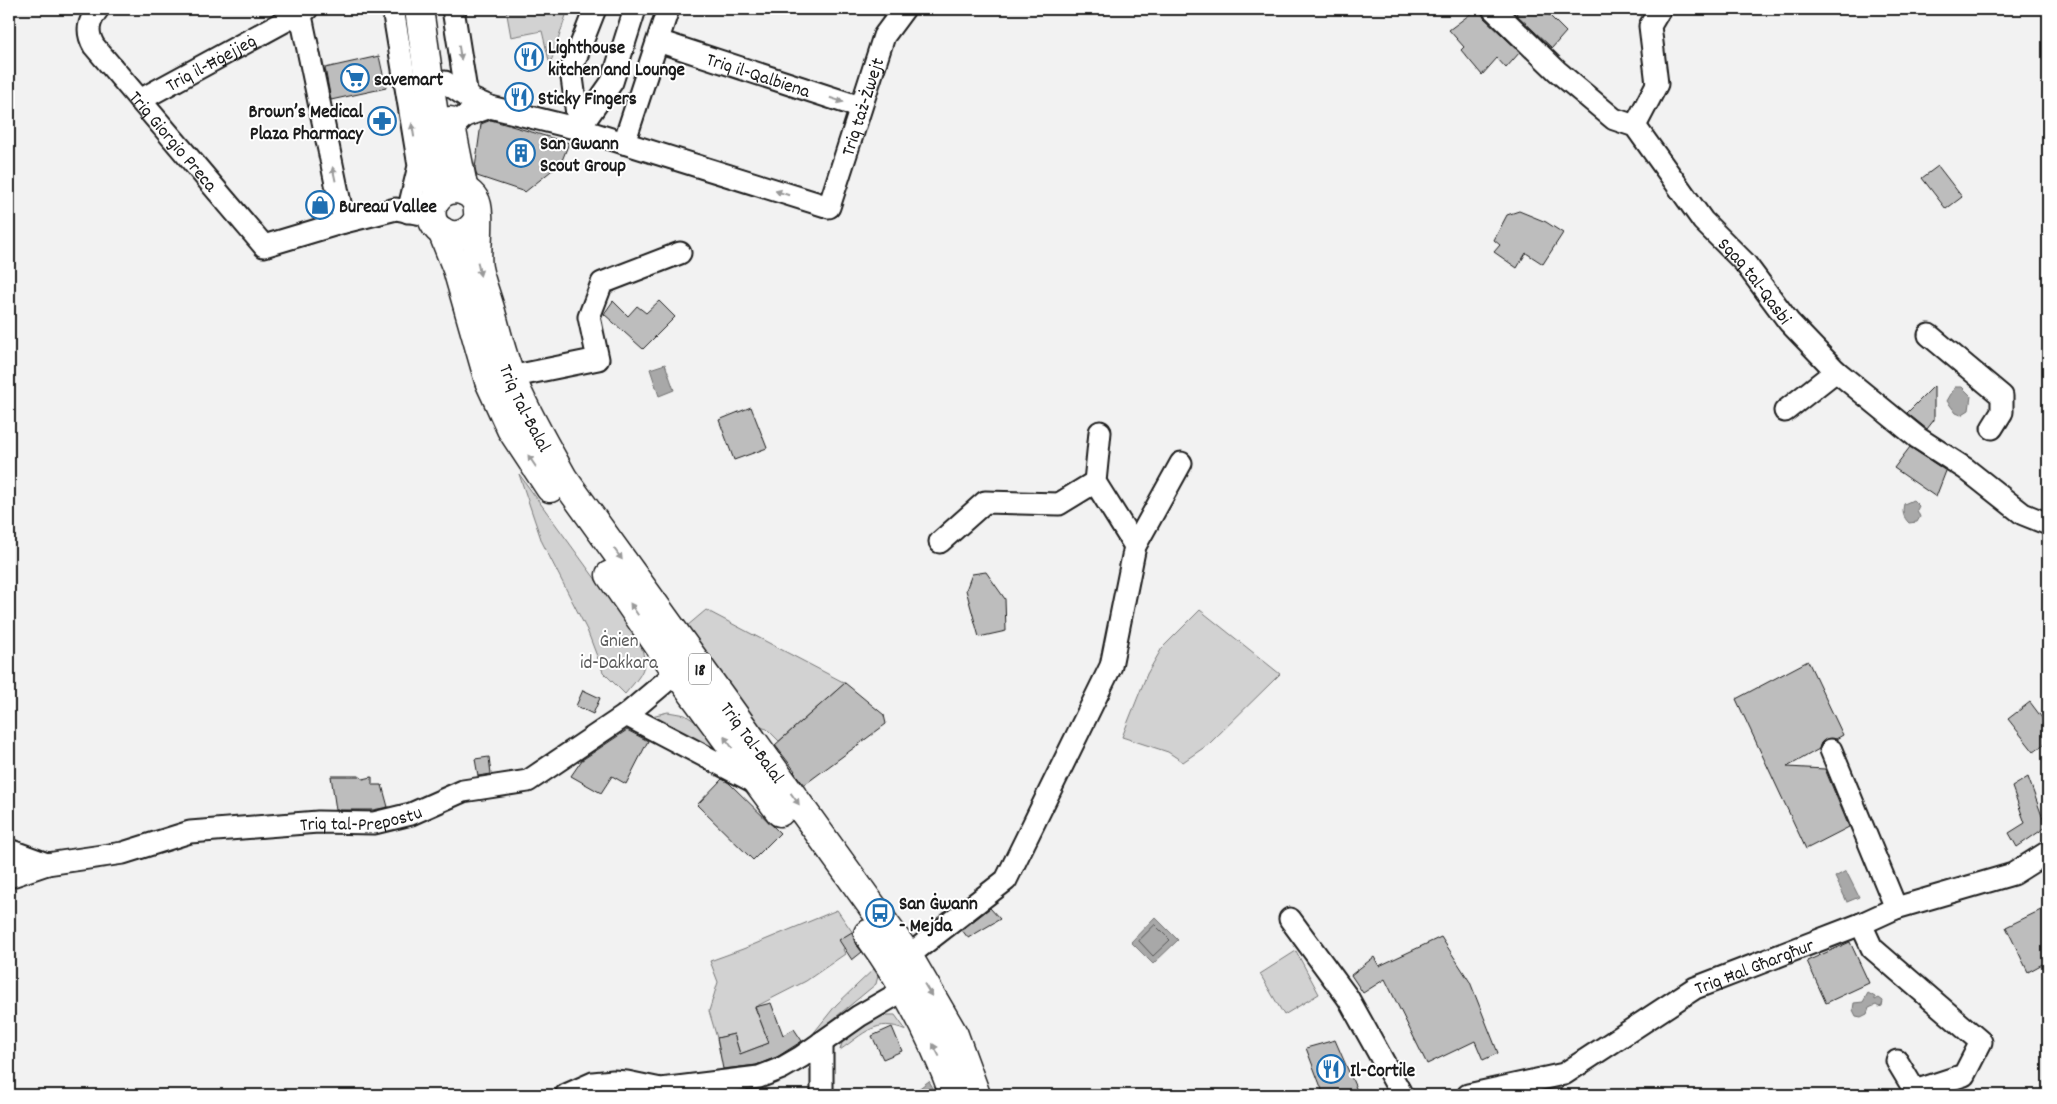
<svg xmlns="http://www.w3.org/2000/svg" width="2057" height="1104" viewBox="0 0 2057 1104" font-family="Dekko,sans-serif">
	<style>
		.green { fill: #d2d2d2; stroke: #777 }
		.water { fill: #a8a8a8; stroke: #707070 }
		.lines { fill: none; stroke-linecap: round; stroke-linejoin: round }
		.shore { stroke: #545454; stroke-width: 1 }
		.building { fill: #bdbdbd; stroke: #1c1c1c }
		.minor-casing { stroke: #1c1c1c; stroke-width: 25 }
		.highway-casing { stroke: #1c1c1c; stroke-width: 31 }
		.minor { stroke: #fff; stroke-width: 21 }
		.highway { stroke: #fff; stroke-width: 28 }
		.oneway { fill: #999 }
		.labels { text-anchor: middle; stroke-width: 4; stroke-linejoin: round; paint-order: stroke }
		.shield { fill: #fff; stroke: #606060; stroke-width: 1 }
		.shield-label { font-size: 18px; font-weight: bold; fill: #1c1c1c }
		.poi-label { font-size: 19px; font-weight: bold; fill: #1c1c1c; stroke: #fff; text-anchor: start }
		.street-label { font-size: 19px; fill: #1c1c1c; stroke: #fff }
		.park-label { font-size: 19px; fill: #5c5c5c; stroke: #fff }
	</style>
	<rect width="100%" height="100%" fill="#f2f2f2"/>
	<filter id="ink" filterUnits="userSpaceOnUse"><feTurbulence type="fractalNoise" baseFrequency=".02" numOctaves="2"/><feDisplacementMap in="SourceGraphic" scale="10" xChannelSelector="R" yChannelSelector="G"/><feConvolveMatrix kernelMatrix="1 2 1 2 8 2 1 2 1" color-interpolation-filters="sRGB"/></filter>
	<g filter="url(#ink)">
		<path class="green" d="M506 9H568L550 65 542 31 511 37Z
			M519 474 639 639C649 669 644 671 625 694L603 672 587 630 542 542Z
			M706 610 845 683 779 741 767 729 760 727 687 626Z
			M1200 610 1280 674 1209 744 1183 762 1168 752 1122 737 1147 674 1162 648Z
			M668 712 685 715 699 724 724 757 647 717Z
			M837 910 858 940 843 949 845 954 806 981 755 1007 769 1043 740 1054 734 1034 717 1038 709 1011 718 982 710 961 743 949Z
			M1296 951 1319 994 1284 1015 1260 974Z
			M877 966 879 972 876 984 808 1040 836 1005Z
			M887 1015H895L906 1030C877 1017 863 1034 840 1050L842 1043 865 1021 875 1016Z"/>
		<path class="water" d="M665 364 674 390 659 396 650 369Z
			M1955 387H1962L1971 396 1969 410 1961 415 1956 413 1947 401Z
			M1913 500 1919 506 1917 510 1920 517 1917 522 1909 523C1903 517 1902 512 1904 504Z
			M1846 871 1859 897 1847 902 1835 877Z
			M1155 917 1178 940 1153 964 1131 942Z
			M1868 993 1875 997V1000L1879 998 1883 1001 1882 1006 1879 1007 1876 1005 1869 1008 1867 1014 1861 1017 1856 1016 1853 1010 1854 1003 1863 1002Z
			M929 1081 937 1095H910Z"/>
		<g class="lines">
			<path class="shore" d="M1155 925 1170 940 1153 956 1139 941Z"/>
		</g>
		<path class="building" d="M1477 9H1481L1484 18 1520 52 1506 68 1497 58 1482 75 1461 50 1464 47 1449 30Z
			M1522 9H1543L1566 32 1552 48 1516 14Z
			M379 56 386 88 331 100 325 68Z
			M491 120 569 143 561 163 525 192 477 176 475 168 481 124Z
			M1938 166 1962 197 1946 209 1922 178Z
			M1519 211 1546 222 1563 233 1543 264 1526 253 1517 268 1494 252 1500 245 1494 240 1507 215Z
			M613 301 628 316 637 306 646 313 659 301 675 317 643 349 604 314Z
			M1934 386V420L1927 429 1907 413Z
			M751 407 767 448 734 460 719 420Z
			M1910 447 1946 471 1936 497 1894 468Z
			M986 572 1005 599 1006 631 979 637 966 590 972 574Z
			M1808 661 1843 735 1836 739H1826L1821 743 1819 749 1787 767 1825 769 1849 827 1806 849 1736 699Z
			M845 683 884 715 886 724 804 785 794 772 795 771 775 745Z
			M583 690 600 698 593 714 576 706Z
			M2030 702 2048 726V742L2034 752 2008 719Z
			M627 730 648 741 626 784 612 776 601 793 571 776 582 760Z
			M489 757 491 774 478 776 475 759Z
			M331 776H359L363 779 372 777V785H382L388 807 373 810H336Z
			M2028 777 2046 827 2017 847 2009 833 2025 823 2012 787Z
			M722 779 729 783 780 833 753 860 697 805Z
			M990 908 1000 919 968 938 962 930Z
			M2045 908 2048 916V961L2028 972 2006 927Z
			M852 932 855 943 862 952 852 960 839 940Z
			M1441 937 1470 982 1498 1053 1483 1060 1475 1041 1427 1064 1385 979 1363 993 1351 975 1374 957 1379 966Z
			M1850 942 1869 983 1826 1003 1807 961Z
			M771 1003 783 1035 794 1029 802 1041 777 1057 756 1065 723 1069 717 1038 734 1034 740 1054 769 1043 755 1007Z
			M892 1027 902 1051 883 1059 872 1036Z
			M1335 1040 1359 1095H1324L1306 1048Z"/>
		<g class="lines">
			<defs>
				<g id="minor">
					<path id="s1" d="M98 9C88 22 86 32 94 46L264 246 344 222 396 209 432 216"/>
					<path d="M393 9 419 166 408 212"/>
					<path d="M453 9 467 97"/>
					<path id="s2" d="M1493 9 1557 71 1614 119 1635 126 1703 221 1745 263 1789 322 1836 371 1918 438 1966 469 2023 514 2048 524"/>
					<path d="M300 11 344 222"/>
					<path id="s3" d="M658 41 860 107"/>
					<path id="s4" d="M445 82 467 97 490 107 579 129 829 207 884 36 904 9"/>
					<path id="s5" d="M140 100 307 9"/>
					<path d="M1635 126 1657 84 1650 26 1660 9"/>
					<path d="M451 129 465 116 490 107"/>
					<path d="M579 129 612 82 635 9"/>
					<path d="M579 129 571 70 595 9"/>
					<path d="M624 143 668 9"/>
					<path d="M1929 335 2002 396V412L1992 428"/>
					<path d="M510 377 598 359 589 317 602 283 680 253"/>
					<path d="M1785 411 1836 371"/>
					<path d="M1100 432 1095 482 1135 546"/>
					<path d="M940 542 985 502 1059 504 1095 482"/>
					<path d="M626 715 758 784"/>
					<path d="M1831 750 1896 908"/>
					<path id="s6" d="M9 850 47 864 123 853 190 832 318 822 374 823 411 814 463 791 528 781 626 715 677 672"/>
					<path d="M9 877 47 864"/>
					<path d="M1290 919 1348 998 1402 1095"/>
					<path d="M1861 924 1872 948 1981 1042 1964 1075 1915 1091 1897 1061"/>
					<path d="M908 956 1006 880 1111 666 1135 546 1181 463"/>
					<path d="M566 1095 593 1083 613 1081 627 1082 661 1089 759 1077 782 1068 801 1057 859 1016 904 990"/>
					<path d="M822 1095V1042"/>
					<path id="s7" d="M1468 1095 1564 1074 1695 988 1861 924 1896 908 2013 874 2048 852"/>
				</g>
				<g id="highway">
					<path d="M419 9 438 144 437 198"/>
					<path d="M450 121 464 191"/>
					<path id="s8" d="M477 221C460 249 424 231 433 205 440 187 465 183 475 200 482 211 475 252 478 268 481 283 487 297 491 312 497 333 502 356 511 377 525 412 545 445 563 478L908 956 954 1035 976 1095"/>
					<path d="M442 231 457 269 489 381 511 429 550 488"/>
					<path d="M610 575 677 672 780 812"/>
					<path d="M868 934C904 983 934 1039 954 1095"/>
				</g>
			</defs>
			<use href="#minor" class="minor-casing"/>
			<use href="#highway" class="highway-casing"/>
			<use href="#minor" class="minor"/>
			<use href="#highway" class="highway"/>
		</g>
		<defs><path id="oneway-solid" d="M-6-.8H1V-3.2L6.5 0L1 3.2V.8H-6Z" transform="scale(1.25)"/></defs>
		<g class="oneway">
			<use href="#oneway-solid" transform="translate(460 53) rotate(81)"/>
			<use href="#oneway-solid" transform="translate(837 100) rotate(18)"/>
			<use href="#oneway-solid" transform="translate(413 130) rotate(-99)"/>
			<use href="#oneway-solid" transform="translate(334 174) rotate(-102)"/>
			<use href="#oneway-solid" transform="translate(782 193) rotate(-162)"/>
			<use href="#oneway-solid" transform="translate(479 269) rotate(79)"/>
			<use href="#oneway-solid" transform="translate(532 461) rotate(-124)"/>
			<use href="#oneway-solid" transform="translate(618 554) rotate(54)"/>
			<use href="#oneway-solid" transform="translate(634 609) rotate(-124)"/>
			<use href="#oneway-solid" transform="translate(728 742) rotate(-127)"/>
			<use href="#oneway-solid" transform="translate(795 799) rotate(54)"/>
			<use href="#oneway-solid" transform="translate(928 990) rotate(59)"/>
			<use href="#oneway-solid" transform="translate(936 1050) rotate(-118)"/>
		</g>
	</g>
	<defs>
		<symbol id="restaurant-ring" viewBox="-11 -11 22 22"><circle r="9.5" fill="#fff" stroke="#1f6fb2" stroke-width="1.5"/><path d="M-5-6h1v4h1v-4h1v4h1v-4h1v5L-1.5 .5V6h-2V.5L-5-1ZM5-6V6H3V1.5H1.5Q1.5-4 5-6Z" fill="#1f6fb2"/></symbol>
		<symbol id="supermarket-ring" viewBox="-11 -11 22 22"><circle r="9.5" fill="#fff" stroke="#1f6fb2" stroke-width="1.5"/><path d="M-6-5.5h2.5l.6 2H6L4.5 2H-2.5L-4.4-4H-6ZM-1.5 3.2a1.3 1.3 0 1 0 .1 0ZM3 3.2a1.3 1.3 0 1 0 .1 0Z" fill="#1f6fb2"/></symbol>
		<symbol id="pharmacy-ring" viewBox="-11 -11 22 22"><circle r="9.5" fill="#fff" stroke="#1f6fb2" stroke-width="1.5"/><path d="M-2-6h4v4h4v4h-4v4h-4v-4h-4v-4h4Z" fill="#1f6fb2"/></symbol>
		<symbol id="building-ring" viewBox="-11 -11 22 22"><circle r="9.5" fill="#fff" stroke="#1f6fb2" stroke-width="1.5"/><path d="M-4-6H4V6H1V3H-1V6H-4ZM-2.5-4.3h1.7v1.8h-1.7ZM.8-4.3h1.7v1.8H.8ZM-2.5-1h1.7V.8h-1.7ZM.8-1h1.7V.8H.8Z" fill="#1f6fb2"/></symbol>
		<symbol id="shop-ring" viewBox="-11 -11 22 22"><circle r="9.5" fill="#fff" stroke="#1f6fb2" stroke-width="1.5"/><path d="M-5-2.5h2.3a2.7 3.5 0 0 1 5.4 0H5L5.5 6h-11ZM-1.5-2.5h3a1.5 2.3 0 0 0-3 0Z" fill="#1f6fb2"/></symbol>
		<symbol id="bus-ring" viewBox="-11 -11 22 22"><circle r="9.5" fill="#fff" stroke="#1f6fb2" stroke-width="1.5"/><path d="M-5-6H5V4H4V6H2V4H-2V6H-4V4H-5ZM-3.5-4V0h7V-4ZM-3.5 1.2v1.5H-2V1.2ZM2 1.2v1.5H3.5V1.2Z" fill="#1f6fb2"/></symbol>
	</defs>
	<g fill-rule="evenodd">
		<use href="#restaurant-ring" x="513" y="41" width="32" height="32"/>
		<use href="#supermarket-ring" x="339" y="62" width="32" height="32"/>
		<use href="#restaurant-ring" x="503" y="81" width="32" height="32"/>
		<use href="#pharmacy-ring" x="366" y="105" width="32" height="32"/>
		<use href="#building-ring" x="505" y="137" width="32" height="32"/>
		<use href="#shop-ring" x="304" y="189" width="32" height="32"/>
		<use href="#bus-ring" x="864" y="897" width="32" height="32"/>
		<use href="#restaurant-ring" x="1315" y="1053" width="32" height="32"/>
	</g>
	<g class="labels">
		<rect class="shield" x="689" y="653.5" width="22" height="31" rx="4"/>
		<g class="shield-label">
			<text x="700" y="675">18</text>
		</g>
		<g class="poi-label">
			<text x="548" y="53">Lighthouse<tspan x="548" dy="22">kitchen and Lounge</tspan></text>
			<text x="374" y="85">savemart</text>
			<text x="538" y="104">Sticky Fingers</text>
			<text x="363" y="117" text-anchor="end">Brown’s Medical<tspan x="363" dy="22">Plaza Pharmacy</tspan></text>
			<text x="540" y="149">San Gwann<tspan x="540" dy="22">Scout Group</tspan></text>
			<text x="339" y="212">Bureau Vallee</text>
			<text x="899" y="909">San Ġwann<tspan x="899" dy="22">- Mejda</tspan></text>
			<text x="1350" y="1076">Il-Cortile</text>
		</g>
		<g class="street-label">
			<text dy="7" stroke="none"><textPath href="#s5" startOffset="80">Triq il-Ħġejjeġ</textPath></text>
			<text dy="7" stroke="none"><textPath href="#s3" startOffset="106">Triq il-Qalbiena</textPath></text>
			<text dy="7" stroke="none"><textPath href="#s4" startOffset="511">Triq taż-Żwejt</textPath></text>
			<text dy="7" stroke="none"><textPath href="#s1" startOffset="164">Triq Giorgio Preca</textPath></text>
			<text dy="7" stroke="none"><textPath href="#s2" startOffset="382">Sqaq tal-Qasbi</textPath></text>
			<text dy="7" stroke="none"><textPath href="#s8" startOffset="340">Triq Tal-Balal</textPath></text>
			<text dy="7" stroke="none"><textPath href="#s8" startOffset="745">Triq Tal-Balal</textPath></text>
			<text dy="7" stroke="none"><textPath href="#s6" startOffset="359">Triq tal-Prepostu</textPath></text>
			<text dy="7" stroke="none"><textPath href="#s7" startOffset="318">Triq Ħal Għargħur</textPath></text>
		</g>
		<g class="park-label">
			<text x="619" y="646">Ġnien<tspan x="619" dy="22">id-Dakkara</tspan></text>
		</g>
	</g>
	<rect width="2057" height="1104" fill="none" stroke="#fff" stroke-width="30"/>
	<rect x="15" y="15" width="2027" height="1074" fill="none" stroke="#1c1c1c" stroke-width="2" filter="url(#ink)"/>
</svg>
